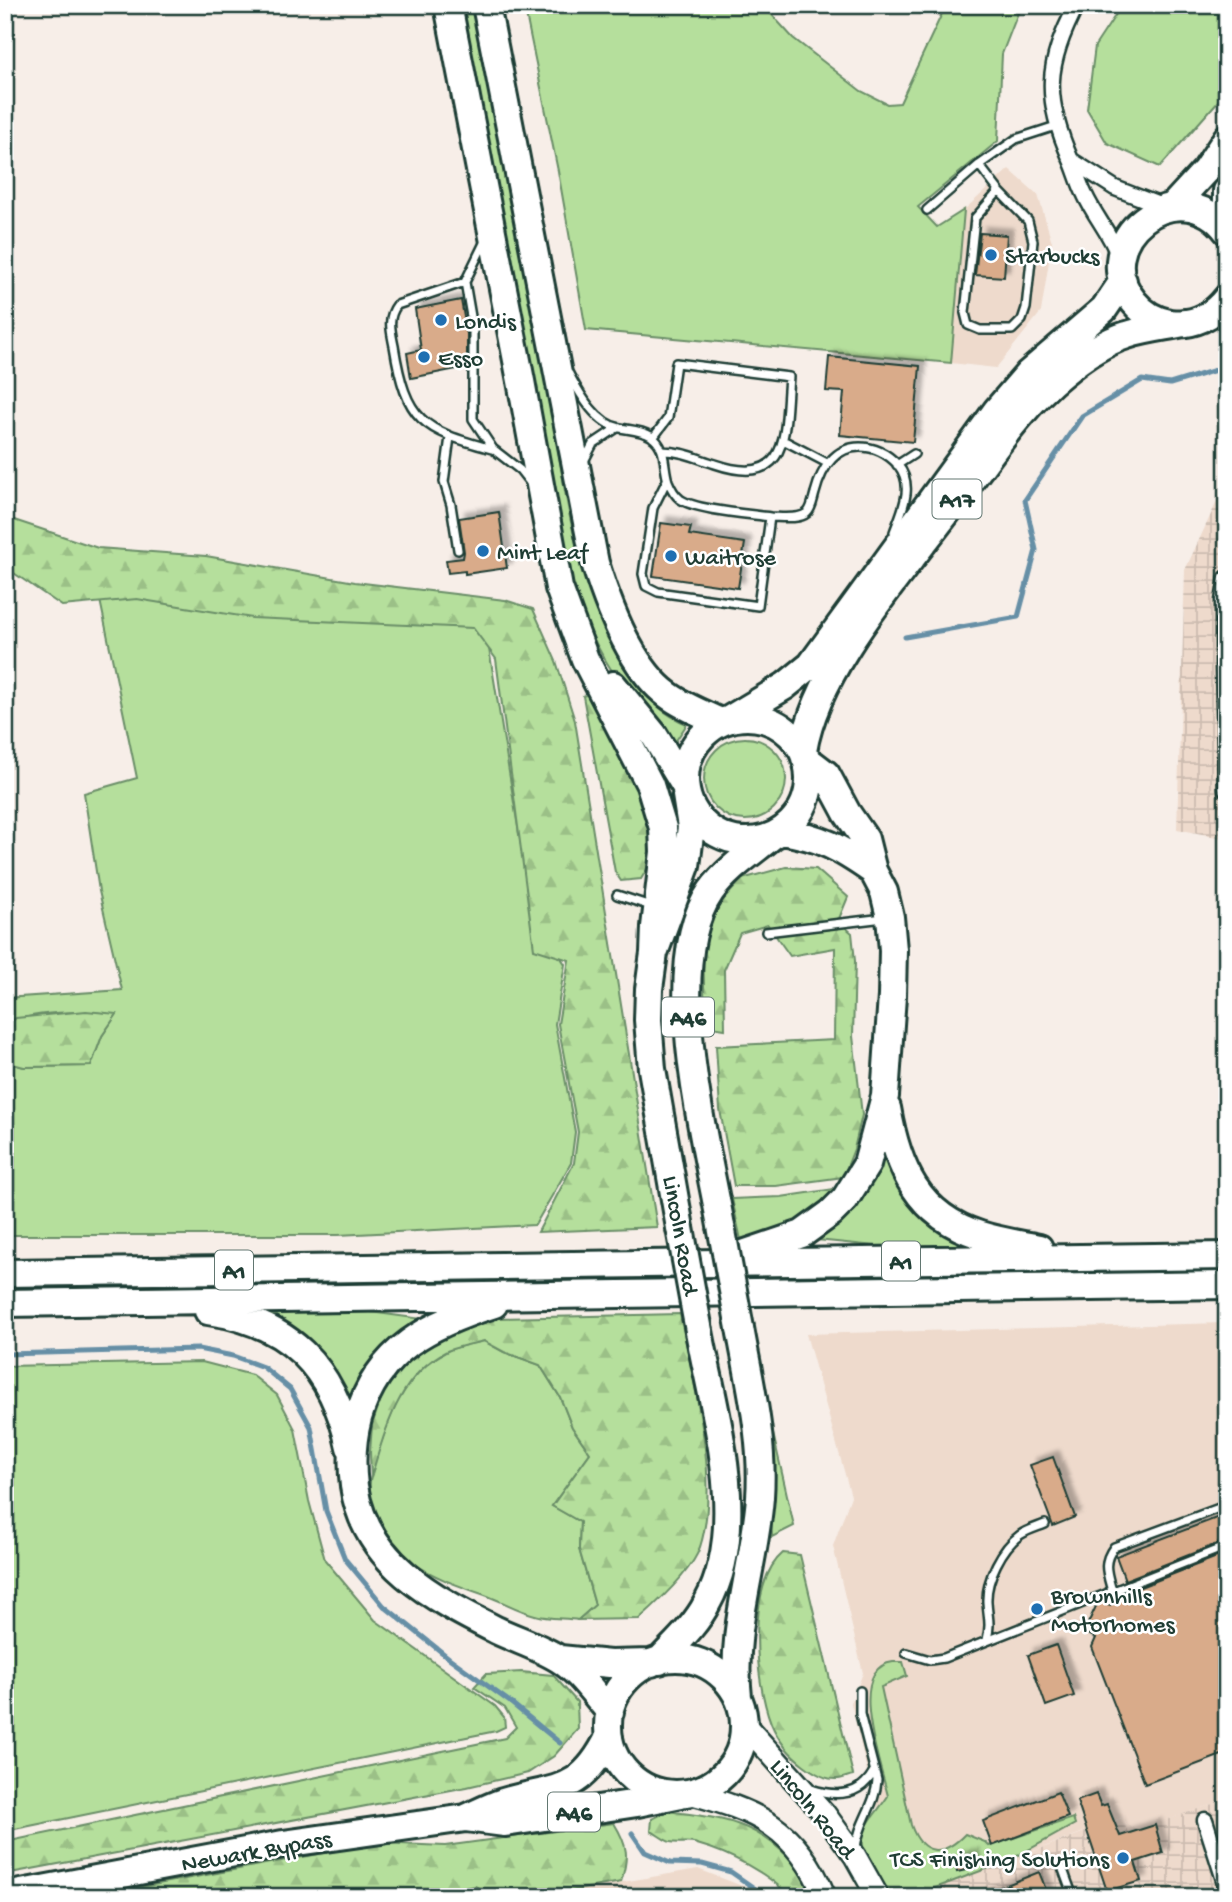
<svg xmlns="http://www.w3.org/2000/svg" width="1232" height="1902" viewBox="0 0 1232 1902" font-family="'Gochi Hand',sans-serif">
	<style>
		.built { fill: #eedacc }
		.industrial { fill: url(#industrial-grid) }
		.grass { fill: #b5df9c; stroke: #6a8e68; stroke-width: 2 }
		.forest { fill: url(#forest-firs); stroke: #6a8e68; stroke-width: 2 }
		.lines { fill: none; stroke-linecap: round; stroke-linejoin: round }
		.stream { stroke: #668fa6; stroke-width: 5 }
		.building { fill: #d9ab8a; stroke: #1f3d34; stroke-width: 2; filter: url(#shadow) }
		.lane-casing { stroke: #1f3d34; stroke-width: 12 }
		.street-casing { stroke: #1f3d34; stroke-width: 19 }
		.secondary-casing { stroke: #1f3d34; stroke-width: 26 }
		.highway-casing { stroke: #1f3d34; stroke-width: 32 }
		.lane { stroke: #fff; stroke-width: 7 }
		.street { stroke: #fff; stroke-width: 14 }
		.secondary { stroke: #fff; stroke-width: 21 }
		.highway { stroke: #fff; stroke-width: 26 }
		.highway-bridge-casing { stroke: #1f3d34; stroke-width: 32; stroke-linecap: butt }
		.highway-bridge { stroke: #fff; stroke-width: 26 }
		.poi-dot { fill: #1f6fb2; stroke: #fff; stroke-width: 2.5 }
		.labels { text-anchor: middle; stroke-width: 5; stroke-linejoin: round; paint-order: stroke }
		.shield { fill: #fff; stroke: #627771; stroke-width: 2 }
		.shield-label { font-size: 23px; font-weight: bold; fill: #1f3d34 }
		.poi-label { font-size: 24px; fill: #1f3d34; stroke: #fff; text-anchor: start }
		.street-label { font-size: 24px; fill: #1f3d34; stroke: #fff }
	</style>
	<defs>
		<pattern id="industrial-grid" width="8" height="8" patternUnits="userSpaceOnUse" patternTransform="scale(1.75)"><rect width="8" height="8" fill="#eedacc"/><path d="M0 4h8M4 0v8" fill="none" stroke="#ccbcb0"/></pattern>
		<pattern id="forest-firs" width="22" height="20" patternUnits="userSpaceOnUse" patternTransform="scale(1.75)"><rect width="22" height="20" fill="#b5df9c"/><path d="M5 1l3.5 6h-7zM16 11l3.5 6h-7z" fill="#9bc087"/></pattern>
		<filter id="shadow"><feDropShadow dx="6" dy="-6" stdDeviation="2" flood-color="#0004"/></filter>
	</defs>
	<rect width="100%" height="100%" fill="#f7eee8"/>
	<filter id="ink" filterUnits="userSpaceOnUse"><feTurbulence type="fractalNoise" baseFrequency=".0143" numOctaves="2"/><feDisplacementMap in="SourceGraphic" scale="14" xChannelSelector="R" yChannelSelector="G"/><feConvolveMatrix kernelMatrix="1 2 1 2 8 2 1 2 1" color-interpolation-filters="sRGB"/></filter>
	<g filter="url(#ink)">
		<path class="built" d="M1009 169 1038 195 1052 242 1041 312 996 368 951 363 964 210Z
			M1225 1323 1227 1327V1799L1128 1834 1121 1818 911 1897H905L869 1779 851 1703 863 1673 833 1546 851 1496 806 1334Z
			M698 1869 750 1889 758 1897H536Z"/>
		<path class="industrial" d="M1227 480V839L1177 829 1185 570Z
			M1227 1799V1897H911L1122 1818 1128 1833Z"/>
		<path class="grass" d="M457 5H477C500 128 524 251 546 374 559 448 567 538 597 606 616 651 639 706 687 724L673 745C655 723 635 702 618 679 592 645 577 603 566 562Z
			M524 5H763L793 38 861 91 887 104 900 103 946 5H1021L1002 54 998 141 918 207 937 227 964 210 951 363 586 330 558 171Z
			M1122 5H1227V91L1160 167 1107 143 1087 109 1095 46Z
			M95 576 485 624 532 914 565 964 555 1024 575 1132 571 1163 535 1225 338 1235H5V1062L24 1067 91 1066 102 1036 116 1015C90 1010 27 1010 5 1026V998L122 990 99 891 84 793 137 778Z
			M704 779a41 41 0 1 1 82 0a41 41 0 1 1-82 0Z
			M881 1148 981 1247 895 1248 817 1240 816 1238Z
			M834 1189C818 1219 778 1230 748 1240H741L732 1199 781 1197Z
			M355 1310 422 1319 351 1418 257 1311Z
			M484 1341 504 1352 540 1365 560 1397 572 1427 590 1453 552 1506 580 1522 579 1549 595 1605 578 1620C564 1618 548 1619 535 1615 518 1611 502 1601 485 1595 433 1577 381 1559 370 1496 367 1474 379 1450 386 1429 397 1397 416 1367 447 1351 458 1346 472 1344 484 1341Z
			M202 1362 252 1375 277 1395 295 1429 309 1501 325 1560 375 1620 495 1706 504 1717 505 1727 496 1731 5 1831V1366Z
			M767 1407 794 1526 772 1537Z
			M893 1662H903L907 1676 881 1687 911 1825C922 1856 943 1857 965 1834L985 1842 989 1846 1073 1818 1075 1824 1010 1860 911 1897H889C881 1878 854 1850 865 1829 871 1817 881 1807 888 1796 881 1766 845 1668 893 1662Z"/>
		<path class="forest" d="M5 517 98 548 206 556 355 582 505 600 533 609 556 661 575 721 657 1227 538 1232 574 1163 578 1132 558 1024 569 960 534 949 496 659 473 628 252 618 137 599 62 606 5 567Z
			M594 691 653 817 650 864 641 879 621 881 615 872 583 696Z
			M786 867 816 869 848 897 838 921 852 933 855 961 853 1036 862 1115 854 1149 843 1177 776 1186H734L720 1110 716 1046 834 1040 835 948 790 956 768 925 740 933 724 970 725 1029 705 1026 703 946 717 907 742 879Z
			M86 1011 117 1014 102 1036 91 1066 24 1067 5 1062V1026L16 1018Z
			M680 1314C693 1380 721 1482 700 1547 693 1570 657 1603 639 1619L578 1620 595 1605 579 1549 580 1522 552 1506 590 1453 572 1427 560 1397 540 1365 504 1352 484 1341C472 1344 458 1346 447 1351 398 1376 386 1429 371 1477L370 1452 372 1425 387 1381 401 1360 468 1323 495 1318Z
			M783 1553 800 1555 853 1775C848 1776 842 1779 837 1779 825 1780 813 1772 804 1765 789 1754 778 1740 771 1723 755 1682 746 1584 783 1553Z
			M521 1672 553 1675 577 1702 578 1729 554 1756 528 1773 467 1787 5 1874V1842L505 1738 516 1727 505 1708 474 1687 486 1674Z
			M668 1811C717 1818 753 1820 789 1858 799 1869 808 1882 807 1897H791C767 1873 730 1853 697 1844 689 1841 679 1844 670 1842 664 1840 657 1834 651 1831L652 1819Z
			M614 1823C628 1846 629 1856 621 1882L536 1897H496L475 1886 422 1897H88L378 1843 445 1846Z"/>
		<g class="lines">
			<path class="stream" d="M905 637 1018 617 1036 550 1025 500 1082 416 1142 380 1170 384 1219 369 1227 370
				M5 1354 198 1349 233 1356 263 1367 290 1389 311 1427 326 1511 345 1559 384 1606 449 1658 510 1702 560 1743
				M632 1833 645 1852 670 1863 702 1864 731 1872 767 1897"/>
		</g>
		<path class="building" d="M980 233 1007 235 1004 277 975 275Z
			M461 300 467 334V367L411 378 407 353 421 350 415 309Z
			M829 357 920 366 913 442 840 435 844 392 826 391Z
			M499 512 507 568 465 574V571L448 573 446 560 463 558 464 552 459 518Z
			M661 523 691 527 689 535 745 543 738 588 653 576Z
			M1053 1457 1075 1517 1053 1526 1030 1465Z
			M1227 1514V1540L1125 1580 1116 1556Z
			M1227 1553V1753L1145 1784 1092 1647 1096 1638 1084 1632 1097 1604 1102 1602 1110 1606 1114 1598 1130 1591Z
			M1056 1645 1074 1696 1046 1706 1028 1655Z
			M1058 1792 1068 1817 992 1846 983 1821Z
			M1096 1794 1101 1806 1107 1804 1120 1836 1155 1825 1163 1853 1135 1862 1141 1881 1107 1891 1077 1801Z
			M973 1855 975 1868 957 1872 954 1858Z
			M1039 1872 1049 1897H979V1896Z"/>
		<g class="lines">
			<defs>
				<path id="lane" d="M979 165 999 191 1028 221 1033 241 1026 308 1022 320 1012 330H980L968 325 965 313 975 218 999 191
					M927 210 979 165 1016 139 1056 126
					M485 241 465 282 473 328V419L493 449 520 470 531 484
					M465 282 397 305C387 318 391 331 394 346 406 421 422 430 492 449
					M569 374C580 394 596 424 620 428 631 430 641 430 651 436 667 447 663 466 668 481 670 486 675 495 680 499 695 510 749 514 770 517
					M450 437 444 482 451 505 458 550
					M653 438 668 418 676 363 789 377C784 431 792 490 715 464 696 458 683 451 662 451
					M783 440 827 463
					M584 461 593 444 617 428
					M897 465 914 454
					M667 480 653 508 643 574 646 586 658 592 758 606 770 517C780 517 799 520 807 513 812 509 813 499 815 493 821 470 834 447 860 447 875 447 888 454 898 465 915 486 902 510 894 532
					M617 895 654 907
					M766 932 884 918
					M1112 1591C1107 1573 1102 1563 1114 1547L1227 1505
					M987 1640C991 1622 988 1619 987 1602 986 1579 1002 1548 1020 1535 1027 1530 1038 1527 1045 1524
					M906 1653 930 1660 944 1658 1227 1546
					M811 1789C836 1797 860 1797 874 1771
					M856 1848C858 1823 876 1805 877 1780L860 1714V1691
					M1061 1864 1073 1897"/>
				<path id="street" d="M1077 5C1045 65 1044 98 1071 160 1076 171 1079 184 1085 195 1095 217 1111 234 1119 257
					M1071 160 1115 188 1167 208
					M1226 789 1223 666V601L1227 578
					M1205 1820 1227 1889"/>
				<path id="secondary" d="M744 1724 824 1813 855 1856 878 1897
					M689 1793C757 1811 796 1827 825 1897"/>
				<path id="highway" d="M448 5 521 381 559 588 585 659 650 785 663 828 664 852 655 927 654 953
					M486 5 595 563C608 605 631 668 668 695 684 707 703 714 721 722
					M1227 191V217
					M1172 207 1206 170 1227 138
					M1227 231C1179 167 1084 241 1134 302 1143 313 1156 321 1170 323 1193 326 1213 316 1227 298
					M613 685 654 735 685 786
					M685 779a62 62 0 1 1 124 0a62 62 0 1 1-124 0Z
					M730 719 785 686 811 665 997 410 1028 374 1104 309 1123 281
					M803 751C817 665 902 573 954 503 985 462 1022 405 1063 373 1081 358 1104 342 1127 335 1145 329 1165 327 1184 323
					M781 831C821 837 840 848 873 871
					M887 1108C897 1167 918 1216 980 1235 999 1241 1019 1244 1039 1248
					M721 1226C706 1141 659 965 711 891 727 869 750 854 771 837
					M680 1228 652 1069 648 1020 649 989 654 953 686 866 691 827 686 795
					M743 1254 802 1234 831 1213 845 1199 867 1164 885 1096 892 996 893 950 890 917 884 892 873 871 865 839 847 813 826 774 805 758
					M5 1273 1227 1256
					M5 1303 1227 1285
					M494 1304C431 1324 378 1348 358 1418 352 1441 351 1462 354 1486 365 1563 433 1598 496 1630 517 1640 540 1647 559 1659 580 1672 594 1694 610 1712
					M208 1311C289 1322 333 1367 350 1447
					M608 1726a68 68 0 1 1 136 0a68 68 0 1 1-136 0Z
					M560 1659 610 1664 651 1663
					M659 1661C676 1643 696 1625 707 1603 750 1526 714 1413 699 1331
					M738 1697C730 1629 755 1564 760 1497 764 1440 750 1384 740 1328
					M468 1817C479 1812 491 1806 503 1802 557 1786 580 1795 609 1737
					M5 1896 283 1844 466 1818 505 1823 637 1803 681 1794"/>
			</defs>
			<use href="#lane" class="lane-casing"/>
			<use href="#street" class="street-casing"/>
			<use href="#secondary" class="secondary-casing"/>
			<use href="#highway" class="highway-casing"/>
			<use href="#lane" class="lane"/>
			<use href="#street" class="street"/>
			<use href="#secondary" class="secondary"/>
			<use href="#highway" class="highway"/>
			<defs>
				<path id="highway-bridge" d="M721 1226 740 1328
					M680 1228 699 1331"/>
			</defs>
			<use href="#highway-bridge" class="highway-bridge-casing"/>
			<use href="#highway-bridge" class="highway-bridge"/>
		</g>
	</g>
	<g class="poi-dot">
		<circle cx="991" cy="255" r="7"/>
		<circle cx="441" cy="320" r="7"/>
		<circle cx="424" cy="357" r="7"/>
		<circle cx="483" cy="551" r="7"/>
		<circle cx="671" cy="556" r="7"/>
		<circle cx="1037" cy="1609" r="7"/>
		<circle cx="1123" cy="1858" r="7"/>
	</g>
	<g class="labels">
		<g class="shield">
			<rect x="932.5" y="479.5" width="49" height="39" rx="5"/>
			<rect x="662" y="997.5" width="52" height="39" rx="5"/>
			<rect x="882" y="1241.5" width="38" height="39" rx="5"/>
			<rect x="215" y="1250.5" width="38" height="39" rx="5"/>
			<rect x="548" y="1792.5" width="52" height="39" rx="5"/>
		</g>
		<g class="shield-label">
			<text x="957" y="507">A17</text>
			<text x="688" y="1025">A46</text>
			<text x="901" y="1269">A1</text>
			<text x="234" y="1278">A1</text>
			<text x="574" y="1820">A46</text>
		</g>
		<g class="poi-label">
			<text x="1005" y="263">Starbucks</text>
			<text x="455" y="328">Londis</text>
			<text x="438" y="365">Esso</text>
			<text x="497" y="559">Mint Leaf</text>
			<text x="685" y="564">Waitrose</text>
			<text x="1051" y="1603">Brownhills<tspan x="1051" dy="28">Motorhomes</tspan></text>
			<text x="1109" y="1866" text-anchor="end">TCS Finishing Solutions</text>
		</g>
		<g class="street-label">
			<text transform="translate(682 1235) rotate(80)" y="8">Lincoln Road</text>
			<text transform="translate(814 1808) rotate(51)" y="8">Lincoln Road</text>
			<text transform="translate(256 1850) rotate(-10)" y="8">Newark Bypass</text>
		</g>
	</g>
	<rect width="1232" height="1902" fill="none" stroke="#fff" stroke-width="28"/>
	<rect x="14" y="14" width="1204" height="1874" fill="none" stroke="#1f3d34" stroke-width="2.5" filter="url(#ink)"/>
</svg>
